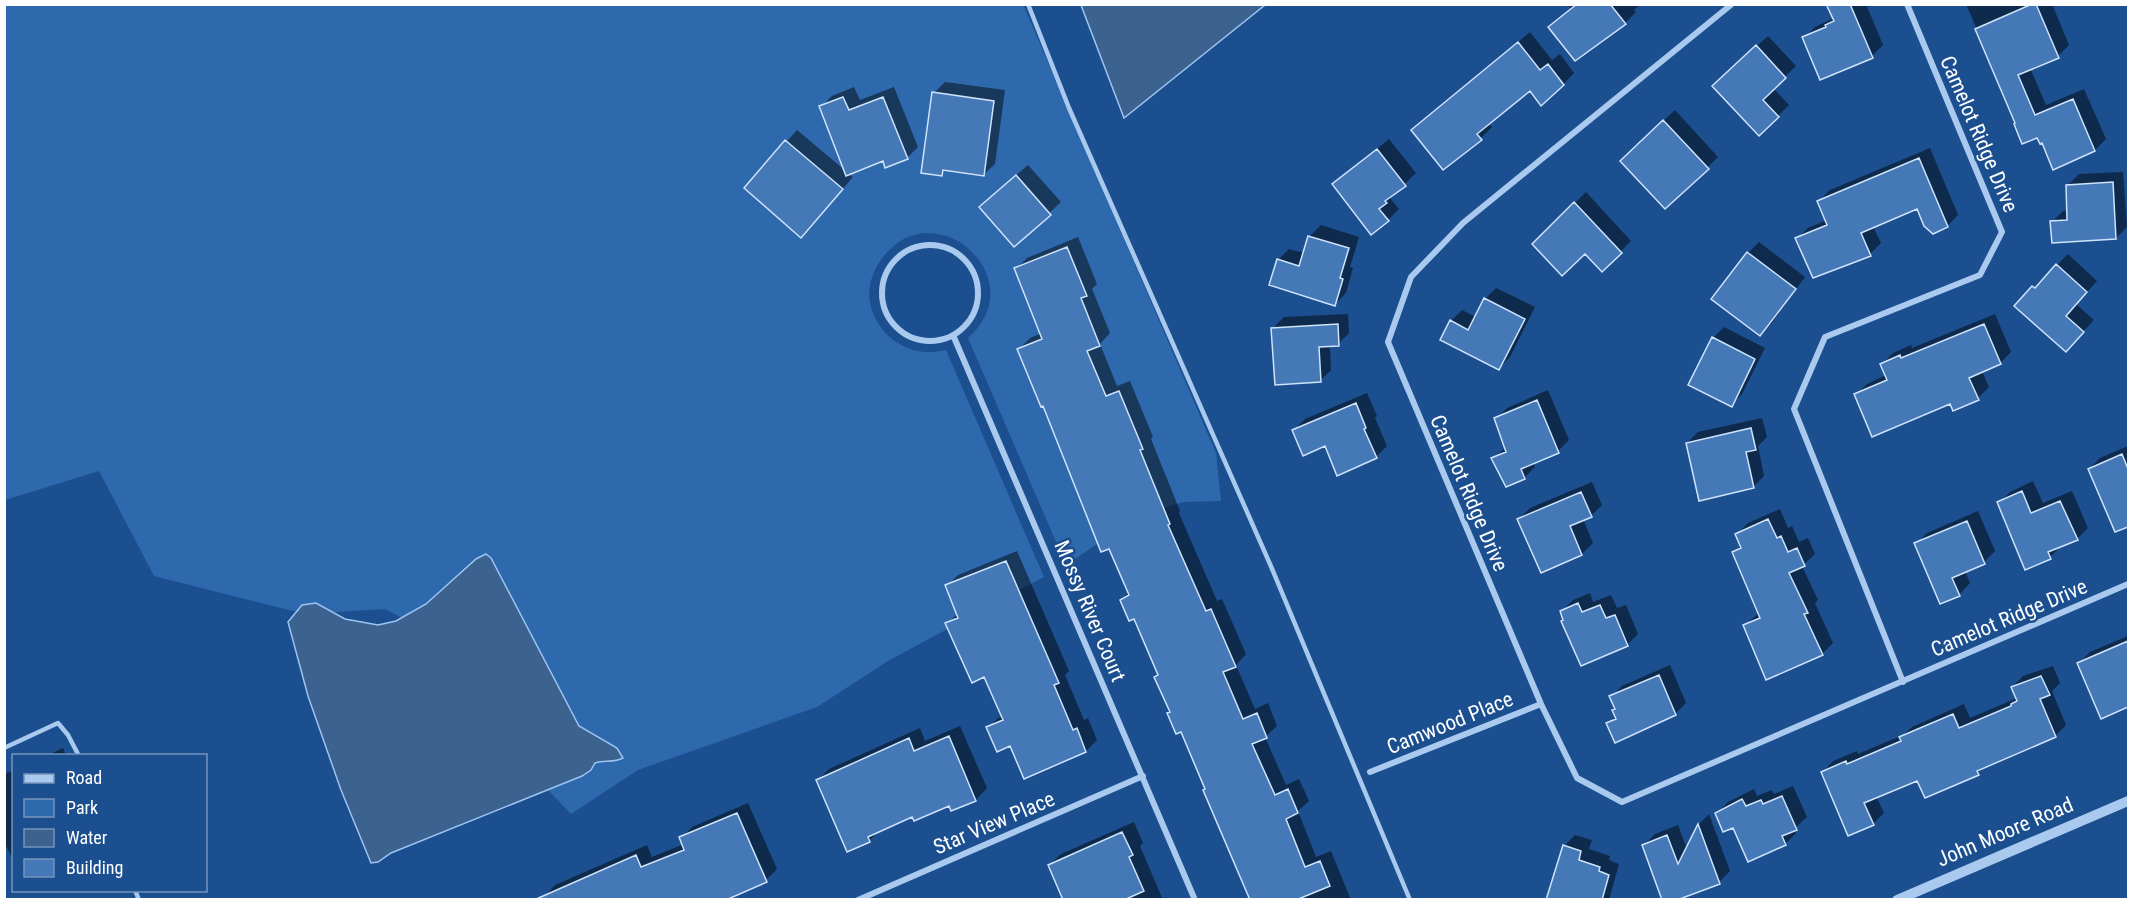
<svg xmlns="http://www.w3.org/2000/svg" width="2133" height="904" viewBox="0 0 2133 904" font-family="'Roboto Condensed',sans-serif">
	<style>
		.green { fill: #2e69ad }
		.water { fill: #3c6290; stroke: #9cc4f0; stroke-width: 1.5 }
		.shadow { fill: #0007 }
		.building { fill: #4478b7; stroke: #cfe3fa; stroke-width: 1.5 }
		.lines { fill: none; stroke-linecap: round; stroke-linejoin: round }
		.service { stroke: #a9c9ee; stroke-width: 4.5 }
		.minor { stroke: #a9c9ee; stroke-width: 6 }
		.tertiary { stroke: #a9c9ee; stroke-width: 10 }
		.labels { text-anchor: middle; stroke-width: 5; stroke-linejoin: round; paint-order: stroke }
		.street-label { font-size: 21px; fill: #fff; stroke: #1b4f8f }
	</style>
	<rect width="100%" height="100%" fill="#1b4f8f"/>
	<path class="green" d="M1023 4 1216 453 1221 501 1183 502 1137 517 1066 565 968 338C1035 279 935 190 883 257 873 270 867 287 870 303 878 339 912 359 946 350L1044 577 888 661 817 707 638 770 571 814 481 720 441 638 385 609 305 614 154 576 99 471 5 500V5Z"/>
	<path class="water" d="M1081 5V4L1265 5 1124 118Z
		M486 554 491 558 579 726 617 748 623 758C614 763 605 760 595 763L591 770 582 776 391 853 378 862 371 863 341 790 308 696 288 622 302 605 316 603 345 619 378 625 396 621 426 604 476 559Z"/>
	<path class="shadow" d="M1568 4H1640L1634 10 1636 12 1625 23 1571 9Z
		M1832 4H1866L1883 45 1872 56 1804 38 1815 27 1834 18Z
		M1966 4H2052L2069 45 2058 56 2030 68 2046 105 2084 89 2106 139 2095 150 2042 141 2038 136 2017 123Z
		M1530 32 1552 60 1560 54 1574 73 1555 93 1530 89 1488 123 1492 127 1481 138 1443 168 1413 130Z
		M1768 36 1796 66 1773 88 1789 105 1759 134 1725 75Z
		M945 82 1005 90 995 164 983 175 946 169 941 174 934 93Z
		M854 87 860 100 894 87 918 147 907 158 884 159 848 174 853 177 812 225 746 188 797 130 847 172 821 107 832 96Z
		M1675 110 1718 157 1708 167 1633 150Z
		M1389 139 1416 173 1390 198 1399 209 1388 220 1334 184Z
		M1930 148 1958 215 1947 226 1918 207 1873 226 1881 243 1870 254 1797 239 1808 228 1827 220 1819 201 1830 190Z
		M1028 165 1061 202 1015 245 992 196Z
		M2123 172 2127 227 2116 238 2052 222 2063 211 2068 210V185L2079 174Z
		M1586 192 1631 241 1602 270 1585 252 1534 244Z
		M1321 225 1359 237 1350 267 1353 268 1346 293 1335 304 1278 260 1289 249 1305 253 1310 236Z
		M1078 237 1097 284 1092 289 1110 333 1100 344 1117 386 1130 381 1153 437 1151 439 1180 511 1179 513 1217 601 1222 599 1246 654 1236 665 1255 709 1268 703 1277 726 1265 737 1286 785 1299 779 1309 801 1298 811 1316 857 1331 851 1351 900H1251L1182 730 1156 677 1159 674 1134 617 1121 600 1129 592 1019 349 1030 338 1042 333 1016 269 1027 258Z
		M1759 242 1805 277 1771 324 1760 334 1713 299 1748 253Z
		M2068 254 2097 281 2076 304 2094 320 2076 339 2016 306Z
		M1496 288 1535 307 1510 357 1499 368 1451 321 1462 310 1476 317 1485 299Z
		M1348 314 1349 333 1338 344 1330 345 1331 370 1320 381 1273 328 1284 317Z
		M1995 314 2011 352 2000 363 1982 371 1989 387 1978 398 1951 402 1856 395 1867 384 1886 375 1882 364 1893 353 1911 345 1912 348Z
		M1724 327 1765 348 1742 394 1731 405 1713 338Z
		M1548 390 1569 440 1558 451 1533 462 1535 467 1524 478 1493 459 1506 447 1496 419 1507 408Z
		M1367 393 1377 416 1375 418 1387 446 1376 457 1325 444 1294 430 1305 419Z
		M1762 418 1767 437 1758 446 1764 476 1753 487 1687 443 1698 432Z
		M2128 446V525L2115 531 2089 469 2100 458Z
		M2033 481 2043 503 2072 491 2088 528 2077 539 2061 546 2050 557 1999 503 2010 492Z
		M1592 482 1602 505 1591 516 1583 519 1593 543 1582 554 1541 571 1519 519 1530 508Z
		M1780 509 1788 528 1792 526 1799 542 1808 538 1815 554 1802 566 1818 600 1815 603 1833 643 1822 654 1745 625 1759 613 1734 553 1741 545 1737 534 1748 523Z
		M1978 511 1995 551 1984 562 1965 571 1970 583 1959 595 1916 544 1927 533Z
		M1017 551 1069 671 1065 675 1084 720 1088 718 1097 740 1086 751 1011 744 988 727 1002 715 985 675 947 624 958 613 947 586 958 575Z
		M1590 593 1593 602 1611 595 1617 608 1626 605 1638 634 1627 645 1561 612 1573 600Z
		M2128 636V706L2102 717 2079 663 2090 652Z
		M1670 665 1686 703 1675 714 1608 724 1616 716V708L1611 697 1622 686Z
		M2053 666 2060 683 2052 691 2066 725 2055 736 1987 765 1978 773 1925 796 1918 779 1876 796 1884 813 1873 824 1822 773 1833 761 1857 751 1858 754 1903 735 1912 727 1964 704 1970 718 2017 698 2012 687 2023 676Z
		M960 726 987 788 976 800 952 809 950 804 913 815 881 829 869 841 818 780 829 769 920 728 925 741Z
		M63 748 66 756H46Z
		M14 770V861L6 846 4 847V774Z
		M1793 786 1807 817 1794 829 1796 833 1785 844 1734 826 1717 813 1728 802 1754 789 1757 796 1772 790 1774 794Z
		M748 803 777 869 766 880 741 891 733 899 535 900 546 895 555 885 647 845 652 857 684 844 681 838 692 827Z
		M1709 814 1730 871 1719 882 1673 900 1644 845 1655 834 1678 825 1687 849 1699 824Z
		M1134 822 1143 843 1140 846 1163 900H1065L1049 865 1061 854Z
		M1575 835 1592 840 1589 849 1610 856 1609 860 1619 864 1609 900H1548L1564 846Z"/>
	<path class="building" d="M1577 4H1610L1626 24 1575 61 1548 27Z
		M1826 4H1850L1873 58 1820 80 1802 37 1826 27 1825 25 1834 21Z
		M2032 4H2036L2059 58 2018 75 2035 115 2073 99 2095 151 2053 170 2042 143 2040 144 2037 138 2022 144 2014 124 2015 123 1975 29Z
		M1518 42 1540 70 1548 64 1564 85 1541 106 1530 91 1477 134 1482 140 1443 170 1411 130Z
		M1756 45 1786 78 1763 100 1779 117 1759 136 1712 86Z
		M932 92 994 101 984 176 943 170 942 176 921 173Z
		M843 97 849 110 883 97 908 159 885 168 883 161 846 176 819 106Z
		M1663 120 1709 169 1665 209 1620 161Z
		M785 140 843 189 801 238 744 188Z
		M1377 149 1406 186 1385 201 1387 203 1379 209 1389 221 1371 235 1332 184Z
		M1919 158 1948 227 1933 234 1924 226 1917 209 1861 233 1871 256 1813 278 1795 238 1827 225 1817 201Z
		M1016 175 1051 215 1014 247 979 207Z
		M2113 182 2116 239 2052 243 2050 221 2067 220 2066 185Z
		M1574 202 1622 253 1602 272 1585 254 1562 276 1532 244Z
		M1308 236 1349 248 1340 278 1343 279 1335 306 1269 285 1277 259 1299 266Z
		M1067 247 1087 296 1081 298 1100 346 1087 351 1106 396 1119 391 1143 449 1140 450 1170 524 1168 525 1206 611 1211 609 1236 667 1223 672 1243 719 1257 713 1267 738 1252 744 1275 795 1288 789 1298 813 1286 819 1305 867 1320 861 1330 886 1296 900H1250L1203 790 1205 789 1181 732 1176 734 1167 713 1170 712 1154 677 1158 675 1134 619 1129 621 1120 600 1129 595 1109 549 1101 552 1043 406 1041 407 1017 349 1042 339 1014 268Z
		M1747 252 1796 289 1760 336 1711 299Z
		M2056 264 2087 292 2066 316 2084 332 2066 352 2014 306 2032 286 2035 288Z
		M1484 298 1525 319 1499 370 1440 340 1450 320 1468 330Z
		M1338 324 1339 346 1319 347 1321 382 1275 385 1271 328Z
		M1984 324 2001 364 1969 378 1979 400 1953 411 1950 404 1872 437 1854 394 1887 380 1880 364 1900 355 1901 358Z
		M1712 337 1755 359 1732 407 1688 385Z
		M1537 400 1559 453 1521 469 1525 479 1506 487 1491 458 1506 452 1494 418Z
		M1356 403 1366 428 1364 429 1377 458 1337 476 1325 446 1303 456 1292 430Z
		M1751 428 1756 450 1746 452 1754 488 1699 501 1686 443Z
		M2122 454 2128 469V527L2115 532 2088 469Z
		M2022 491 2031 513 2060 501 2078 540 2048 552 2051 559 2025 570 1997 502Z
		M1581 492 1592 517 1570 526 1582 555 1541 573 1517 519Z
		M1768 519 1777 538 1781 536 1788 552 1797 548 1805 566 1789 573 1808 613 1804 614 1823 655 1766 680 1743 625 1760 618 1732 552 1741 548 1735 534Z
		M1967 521 1985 564 1952 578 1960 596 1940 604 1914 543Z
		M1006 561 1059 683 1054 685 1073 730 1077 728 1086 752 1024 779 1010 746 997 752 986 727 1003 720 984 677 972 683 945 623 958 618 945 585Z
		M1578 603 1582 612 1600 605 1606 618 1615 615 1628 646 1581 666 1561 621 1563 620 1560 611Z
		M2128 641V707L2101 719 2077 663Z
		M1659 675 1676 715 1615 743 1606 723 1616 719 1612 710 1615 709 1609 696Z
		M2041 676 2050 695 2040 699 2056 737 1977 771 1979 775 1925 798 1917 781 1864 803 1874 825 1848 836 1821 772 1846 761 1847 764 1901 741 1899 737 1953 714 1959 728 2011 706V704L2017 701 2011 687Z
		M949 736 976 801 951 811 949 806 914 821 912 817 868 837 870 842 847 852 816 780 909 738 914 751Z
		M1782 796 1797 830 1782 836 1786 845 1748 862 1733 828 1723 832 1715 813 1742 799 1746 806 1761 800 1763 804Z
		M737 813 767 882 726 900H534L636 855 641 867 684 850 679 837Z
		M1698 824 1720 884 1677 900H1662L1642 845 1667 835 1678 864Z
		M1122 832 1133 855 1129 857 1144 891 1124 900H1063L1048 865Z
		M1563 845 1581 851 1579 860 1600 867 1599 871 1609 875 1602 900H1546Z"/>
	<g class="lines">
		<path class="service" d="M1028 4 1069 108 1270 564 1410 900
			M4 748 58 723 68 735 79 756
			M135 890 139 900"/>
		<path class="minor" d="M1732 4 1463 223 1411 277 1388 342 1541 704 1577 778 1622 802 2128 584
			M882 293a48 48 0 1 1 96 0a48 48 0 1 1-96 0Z
			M953 335 1195 900
			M1903 682 1794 409 1825 337 1980 275 2002 232 1907 4
			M1370 772 1541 704
			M858 900 1143 776"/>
		<path class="tertiary" d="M1897 900 2128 801"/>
	</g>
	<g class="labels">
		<g class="street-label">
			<text transform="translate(1979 134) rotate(67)" y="7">Camelot Ridge Drive</text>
			<text transform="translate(1469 493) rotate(67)" y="7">Camelot Ridge Drive</text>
			<text transform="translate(1090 611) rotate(67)" y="7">Mossy River Court</text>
			<text transform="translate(2009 618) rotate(-23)" y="7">Camelot Ridge Drive</text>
			<text transform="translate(1450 723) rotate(-22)" y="7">Camwood Place</text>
			<text transform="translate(994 823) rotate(-23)" y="7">Star View Place</text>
			<text transform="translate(2005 832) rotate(-23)" y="7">John Moore Road</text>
		</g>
	</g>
	<rect width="2133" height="904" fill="none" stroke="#ffffff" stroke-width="12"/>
	<rect x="12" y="754" width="195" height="138" fill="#1b4f8f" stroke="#7695bc" stroke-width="1.5"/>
	<rect x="24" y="774" width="30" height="9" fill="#a9c9ee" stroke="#7695bc" stroke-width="1.5"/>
	<text x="66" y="784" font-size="18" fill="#ffffff">Road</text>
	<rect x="24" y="799" width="30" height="18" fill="#2e69ad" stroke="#7695bc" stroke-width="1.5"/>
	<text x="66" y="814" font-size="18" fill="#ffffff">Park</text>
	<rect x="24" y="829" width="30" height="18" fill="#3c6290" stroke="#7695bc" stroke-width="1.5"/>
	<text x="66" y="844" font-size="18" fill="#ffffff">Water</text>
	<rect x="24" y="859" width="30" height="18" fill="#4478b7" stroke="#7695bc" stroke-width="1.5"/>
	<text x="66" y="874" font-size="18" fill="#ffffff">Building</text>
</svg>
